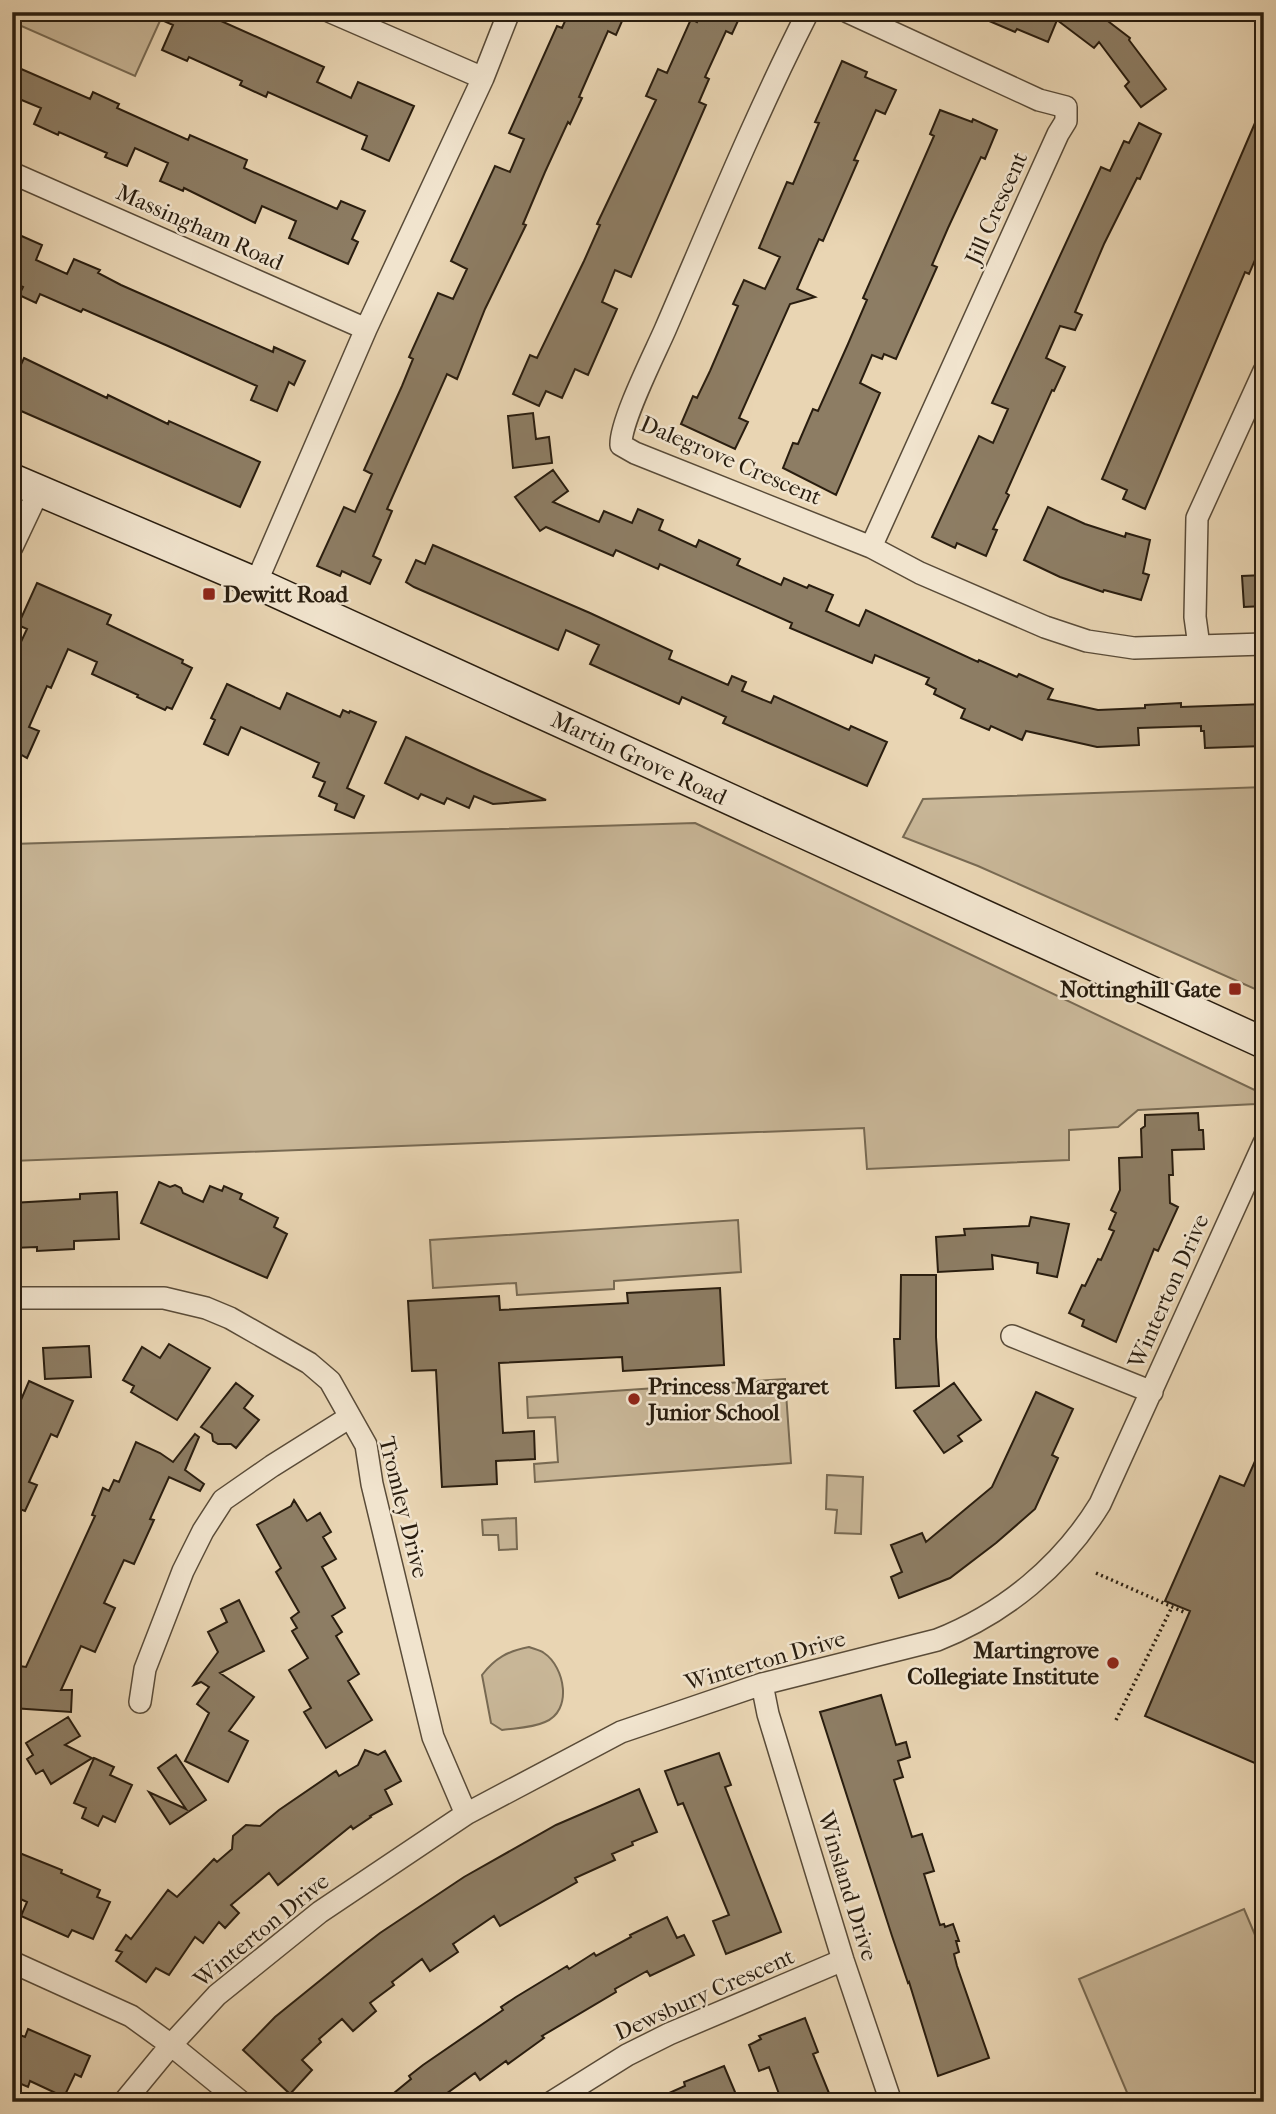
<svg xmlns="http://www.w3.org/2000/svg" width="1276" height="2114" viewBox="0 0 1276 2114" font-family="'IM FELL French Canon',serif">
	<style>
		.green { fill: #c8b697; stroke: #786a53; stroke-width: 2 }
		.building { fill: #8d7d64; stroke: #291d0f; stroke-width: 2 }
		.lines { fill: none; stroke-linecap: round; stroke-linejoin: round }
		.street-casing { stroke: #594b38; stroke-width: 24 }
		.secondary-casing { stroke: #291d0f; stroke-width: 33 }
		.path { stroke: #291d0f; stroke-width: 3.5; stroke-dasharray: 2 3.5; stroke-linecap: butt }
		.street { stroke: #f1e4ce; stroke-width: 21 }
		.secondary { stroke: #f1e4ce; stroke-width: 30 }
		.poi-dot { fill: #8f2418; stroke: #f1e4ce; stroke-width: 2.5 }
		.labels { text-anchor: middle; stroke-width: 5; stroke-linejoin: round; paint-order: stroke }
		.street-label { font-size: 23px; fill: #291d0f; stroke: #f1e4ce }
		.poi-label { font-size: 23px; font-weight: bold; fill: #291d0f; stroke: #f1e4ce; text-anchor: start }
	</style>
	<rect width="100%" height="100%" fill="#e9d5b3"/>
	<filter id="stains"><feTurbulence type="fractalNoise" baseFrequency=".00286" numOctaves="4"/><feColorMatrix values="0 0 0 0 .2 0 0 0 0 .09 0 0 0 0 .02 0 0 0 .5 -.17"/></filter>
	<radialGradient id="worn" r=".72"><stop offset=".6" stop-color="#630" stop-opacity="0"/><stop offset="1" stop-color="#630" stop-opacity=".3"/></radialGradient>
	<path class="green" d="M12 12H164L135 76 17 24 12 25Z
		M1264 787V993L978 866 903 837 923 799Z
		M695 823 1261 1093 1256 1104 1138 1110 1118 1127 1069 1130V1160L867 1169 864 1128 12 1161V844Z
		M738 1220 741 1272 614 1281V1289L517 1295 516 1283 433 1288 430 1240Z
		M785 1379 791 1463 535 1482 534 1464 558 1462 555 1417 528 1418 527 1397Z
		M827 1475 863 1477 861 1534 835 1533 837 1510 826 1509Z
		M516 1518 517 1549 499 1550 498 1535H483L482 1520Z
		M529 1647C534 1649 540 1650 544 1653 565 1667 573 1711 545 1722 532 1728 515 1728 502 1730L491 1723 482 1675C495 1658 508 1651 529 1647Z
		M1244 1909 1264 1956V2102H1131L1079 1979Z"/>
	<path class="building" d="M144 12H201L324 67 317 82 351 98 358 82 414 106 389 161 362 149 367 136 268 92 266 97 240 85 242 81 189 57 187 61 162 50 173 25Z
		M569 12H626L616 35 608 31 579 97 582 98 570 124 568 122 545 172 523 224 526 225 485 309 457 379 447 374 387 509 392 511 373 556 381 560 370 584 342 571 340 576 317 566 344 507 355 512 372 474 364 470 402 386 413 359 409 357 438 293 453 299 467 269 451 261 495 166 510 172 524 139 509 133 557 26 562 28Z
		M701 12H742L732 34 726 31 705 77 709 79 699 102 706 105 631 277 615 270 602 302 617 309 588 375 575 369 562 398 546 391 539 406 513 394 530 355 537 358 584 261 600 225 597 224 656 100 646 96 658 69 667 73 691 19 697 22Z
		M968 12H1096L1130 38 1129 40 1166 89 1141 107 1125 86 1129 82 1099 42 1094 48 1057 20 1048 42 1017 29 1015 32Z
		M842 61 867 72 865 77 896 90 885 114 876 110 854 160 858 161 823 241 819 239 797 289 815 297 790 304 739 418 748 422 735 449 681 424 693 396 697 398 710 371 738 306 733 304 744 280 765 289 780 257 759 248 787 182 793 184 819 123 815 122Z
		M12 65 90 99 93 92 119 104 117 108 188 140 190 135 247 160 244 168 337 209 341 201 365 211 352 239 358 242 348 264 289 238 296 221 262 206 255 223 184 188 183 191 160 181 168 163 135 148 127 166 105 157 107 153 59 132 58 135 34 124 41 108 12 96Z
		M1264 102V239L1249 274 1245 272 1145 509 1123 499 1127 490 1102 479Z
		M940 110 972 122 973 119 997 130 985 159 981 157 948 228 932 265 937 267 896 359 884 354 882 359 872 355 860 383 880 393 836 495 783 468 793 443 798 444 813 409 818 411 848 344 867 300 863 298 934 136 930 134Z
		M1139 123 1161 134 1140 179 1137 178 1104 244 1075 312 1082 315 1075 330 1060 326 1046 358 1065 367 1054 391 1052 390 1006 493 1009 495 993 529 997 530 986 556 957 543 955 548 932 537 979 436 993 443 1008 409 992 403 1101 167 1110 171 1124 141 1129 143Z
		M17 234 42 245 36 260 67 274 74 259 100 270 98 273 121 285 273 352 274 347 305 361 294 385 289 382 277 411 251 400 257 386 168 346 83 309 81 312 40 294 36 303 19 295 23 287 12 282V245Z
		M24 358 107 398 108 395 168 424 169 421 260 462 240 507 12 407V384Z
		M533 413 536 439 549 437 552 463 513 468 508 416Z
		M553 470 568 491 553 502 599 522 604 511 632 523 638 509 663 520 659 530 696 547 699 540 740 559 737 565 781 585 784 578 807 588 809 585 833 595 826 611 859 626 866 610 978 662 979 660 1017 677 1019 674 1053 689 1048 699 1098 710 1145 708V705L1181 703V707L1264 704V746L1205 748 1204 731H1201V726L1138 728 1139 745 1097 747 1026 731 1022 740 991 726 989 730 961 718 965 709 934 694 936 689 926 684 929 678 875 655 872 663 790 628 792 623 660 564 658 569 616 550 613 556 546 527 540 531 515 497Z
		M1048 507 1085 524 1125 537 1126 533 1150 540 1143 573 1149 575 1141 600 1104 590 1103 592 1060 577 1024 560Z
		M433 545 590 613 672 651 669 659 728 685 732 676 746 682 742 691 771 703 774 696 849 730 851 726 887 742 867 786 723 723 726 717 682 697 679 704 590 664 599 645 566 630 558 650 414 587 406 582 416 560 425 564Z
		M1264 575V606L1244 607 1242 576Z
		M37 583 111 615 107 624 183 660 182 663 192 668 172 709 167 707 165 710 137 697 138 695 92 674 97 662 68 649 51 688 47 686 29 727 39 731 27 758 18 753 12 765V661L27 629 18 625Z
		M227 684 280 709 287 693 340 717 343 710 349 713 350 711 376 722 347 788 364 796 354 818 335 810 337 804 319 796 325 782 313 777 319 763 241 727 228 755 204 744 215 720 211 718Z
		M406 737 480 771 546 800 493 804 474 796 469 808 447 798 444 804 421 794 418 799 385 783Z
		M1198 1113 1199 1130H1203L1204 1149 1172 1150 1173 1175H1169L1170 1203 1178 1207 1158 1251 1154 1249 1116 1342 1082 1326 1084 1320 1069 1313 1082 1285 1085 1286 1098 1259 1101 1260 1114 1231 1109 1229 1116 1213 1111 1210 1120 1190 1119 1158 1142 1157 1141 1129 1145 1126V1115Z
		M159 1182 170 1187 175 1185 181 1188 183 1193 203 1202 210 1186 222 1191 224 1186 242 1194 240 1199 278 1218 274 1227 287 1234 267 1278 141 1223Z
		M117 1192 119 1239 74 1241V1249L37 1251V1247L12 1248V1203L80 1199V1194Z
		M1031 1217 1069 1224 1057 1277 1037 1273 1038 1263 992 1255 993 1269 938 1272 936 1237 965 1235 964 1229 1029 1226Z
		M901 1275H936V1337L939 1386 896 1388 894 1339H900Z
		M720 1288 724 1365 623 1371 622 1357 499 1363 503 1433 534 1431 535 1459 496 1461 497 1484 442 1487 436 1370 412 1371 408 1301 499 1296 500 1310 628 1303 627 1293Z
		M169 1344 210 1368 177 1420 131 1392 134 1386 123 1380 142 1347 160 1358Z
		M89 1346 91 1377 45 1379 43 1348Z
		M29 1381 73 1401 57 1437 51 1434 29 1482 37 1485 25 1511 17 1508 12 1518V1421Z
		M236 1383 253 1396 244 1408 259 1420 236 1448 231 1444H218L213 1441 212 1434 201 1427Z
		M954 1383 981 1420 958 1436 962 1441 944 1453 914 1411Z
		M1036 1392 1073 1409 1052 1455 1058 1458 1035 1509 996 1543 950 1578 899 1598 891 1577 902 1572 891 1545 922 1533 926 1542 992 1487Z
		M195 1434 199 1437 185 1470 204 1484 200 1491 169 1477 150 1519 154 1520 134 1564 124 1560 104 1603 115 1608 95 1652 81 1646 61 1690H72L71 1712 12 1708V1678H18L19 1666 26 1667 95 1516 92 1515 103 1488 109 1491 114 1480 119 1482 136 1442 160 1453 173 1462Z
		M1264 1441V1767L1145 1716 1190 1611 1165 1601 1220 1476 1244 1486Z
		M294 1500 307 1521 320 1513 331 1532 323 1537 336 1559 322 1567 345 1608 332 1616 342 1632 336 1636 359 1674 348 1681 372 1720 326 1748 304 1712 311 1708 289 1670 308 1658 292 1631 297 1628 291 1618 299 1612 276 1572 281 1568 257 1525 291 1506Z
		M239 1600 264 1651 220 1673 254 1697 229 1731 248 1741 228 1782 185 1761 209 1713 197 1704 209 1687 201 1682 194 1685 218 1652 208 1632 227 1622 221 1609Z
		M881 1695 896 1745 906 1742 910 1757 898 1761 903 1777 894 1780 912 1837 922 1834 934 1871 924 1874 940 1925 944 1924 945 1927 953 1924 959 1941H956L959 1952 954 1954 957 1966 989 2058 938 2076 909 1982 908 1983 892 1936 820 1712Z
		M68 1717 80 1736 65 1745 92 1758 51 1784 43 1770 36 1774 27 1759 33 1755 26 1743Z
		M365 1750 378 1755 385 1751 401 1781 385 1790 392 1804 370 1816 371 1817 353 1829 351 1826 278 1885 269 1873 231 1905 239 1913 225 1928 219 1922 203 1943 195 1937 169 1975 156 1968 146 1982 116 1961 122 1952 116 1950 126 1935 131 1939 168 1890 177 1897 214 1859 217 1862 232 1849 233 1836 246 1825 260 1826 279 1810 336 1771 339 1776 358 1765Z
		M719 1753 731 1785 725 1787 781 1932 726 1954 713 1921 729 1915 683 1803 678 1805 665 1771Z
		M176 1755 206 1800 170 1824 149 1792 186 1809 158 1768Z
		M94 1758 114 1767 110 1775 132 1785 115 1822 103 1816 98 1826 82 1818 86 1808 74 1803Z
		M639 1789 657 1832 632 1842 633 1845 612 1854 615 1860 575 1878 577 1882 500 1926 494 1916 453 1944 458 1952 430 1971 422 1959 392 1982 394 1985 370 2003 376 2011 353 2031 342 2019 319 2039 321 2042 302 2060 312 2070 290 2094 243 2050 275 2017 349 1957 380 1933 464 1877 556 1825Z
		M12 1850 62 1870 61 1873 100 1890 97 1897 110 1902 93 1939 72 1930 68 1937 21 1916 27 1902 12 1895Z
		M667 1917 677 1938 684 1935 694 1955 650 1976 647 1971 615 1989 616 1992 542 2036 544 2038 508 2064 506 2061 480 2080 475 2073 446 2094 453 2102H383L411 2079 409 2076 423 2065 503 2010 501 2007 516 1997 567 1966 569 1969 594 1953 596 1956 631 1937 630 1935Z
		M805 2018 818 2052 813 2054 831 2098 822 2102H782L769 2067 759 2071 749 2045 761 2039 759 2036Z
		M28 2029 90 2056 81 2077 75 2074 64 2097 30 2081 28 2087 12 2080V2032L25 2037Z
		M724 2066 735 2092V2099L729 2102H649L685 2086 684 2082Z"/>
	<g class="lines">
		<defs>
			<path id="street" d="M331 12 483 78
				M808 12C755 116 711 224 665 330 654 355 620 422 621 445L635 453 871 547 920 573 1045 627 1087 641 1134 648 1264 644
				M848 12 1039 100 1066 107V121L1058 134 871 547
				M12 173 366 329
				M12 547 39 490
				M256 583 366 329 483 78 509 12
				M1199 646 1195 617 1197 518 1264 371
				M12 1298H164L206 1308 230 1318 309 1363 330 1381 366 1445 372 1484 433 1737 466 1814
				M1012 1336 1152 1392
				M762 1684 768 1714 843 1960 891 2102
				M140 1702 145 1669 183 1571 203 1531 223 1500 272 1466 350 1417
				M12 1962 131 2016 171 2045 241 2102
				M124 2102 171 2045 217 1995 320 1912 466 1814 621 1732 762 1684 937 1640C1005 1613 1062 1566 1100 1504L1264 1143
				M552 2102 627 2055 669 2034 843 1960"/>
			<path id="secondary" d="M12 479 256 583 1264 1043"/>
		</defs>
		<use href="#street" class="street-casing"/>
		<use href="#secondary" class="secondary-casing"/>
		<path class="path" d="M1096 1573 1186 1613
			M1116 1720 1172 1607"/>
		<use href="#street" class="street"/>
		<use href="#secondary" class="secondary"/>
	</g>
	<g class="poi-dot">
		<rect x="202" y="587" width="14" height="14" rx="3.5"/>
		<rect x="1228" y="982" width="14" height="14" rx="3.5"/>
		<circle cx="634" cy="1399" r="7"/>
		<circle cx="1113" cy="1663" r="7"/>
	</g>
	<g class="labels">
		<g class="street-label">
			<text transform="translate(996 208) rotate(-66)" y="8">Jill Crescent</text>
			<text transform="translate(200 227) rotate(24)" y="8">Massingham Road</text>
			<text transform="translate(731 460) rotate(23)" y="8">Dalegrove Crescent</text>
			<text transform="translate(639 758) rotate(25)" y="8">Martin Grove Road</text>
			<text transform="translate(1168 1291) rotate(-66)" y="8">Winterton Drive</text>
			<text transform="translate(404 1507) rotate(76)" y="8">Tromley Drive</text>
			<text transform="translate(765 1660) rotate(-16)" y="8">Winterton Drive</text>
			<text transform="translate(848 1886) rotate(73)" y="8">Winsland Drive</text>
			<text transform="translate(261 1930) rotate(-39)" y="8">Winterton Drive</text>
			<text transform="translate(704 1994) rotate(-24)" y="8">Dewsbury Crescent</text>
		</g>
		<g class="poi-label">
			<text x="223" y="602">Dewitt Road</text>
			<text x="1221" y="997" text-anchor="end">Nottinghill Gate</text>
			<text x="648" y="1394">Princess Margaret<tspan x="648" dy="26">Junior School</tspan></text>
			<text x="1099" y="1658" text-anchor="end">Martingrove<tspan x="1099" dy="26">Collegiate Institute</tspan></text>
		</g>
	</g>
	<rect width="1276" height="2114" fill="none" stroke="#e9d5b3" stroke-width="42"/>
	<rect x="14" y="14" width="1248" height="2086" fill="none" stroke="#291d0f" stroke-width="3.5"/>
	<rect x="21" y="21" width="1234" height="2072" fill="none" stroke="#291d0f" stroke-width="2"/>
	<rect width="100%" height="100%" filter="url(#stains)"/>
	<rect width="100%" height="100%" fill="url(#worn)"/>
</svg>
